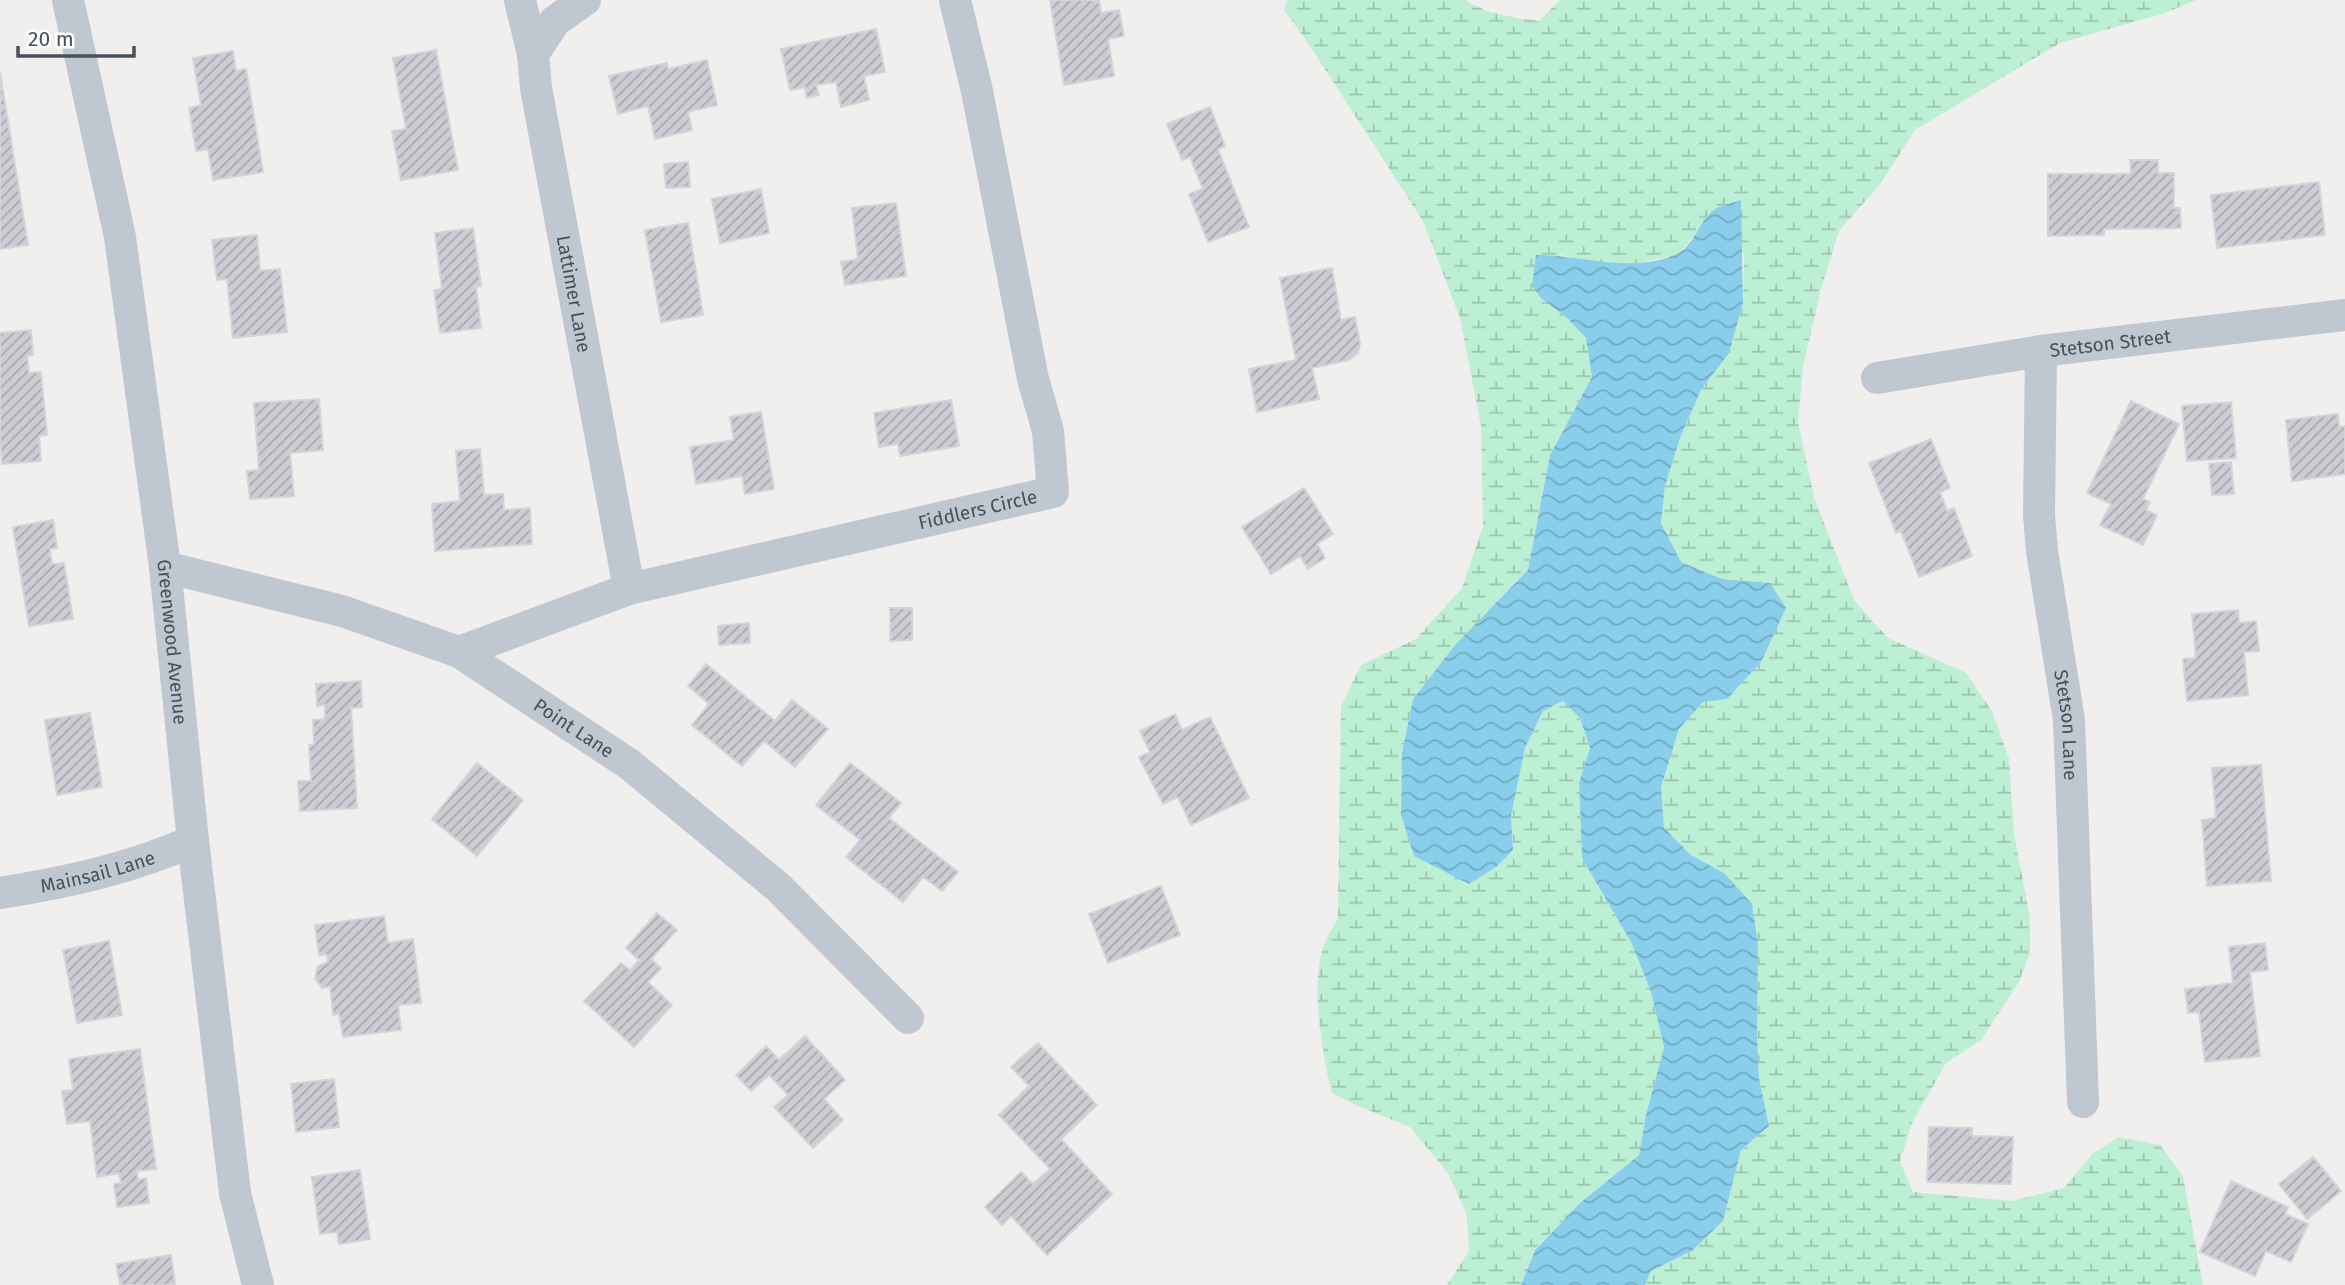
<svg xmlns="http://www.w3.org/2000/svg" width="2345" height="1285" viewBox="0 0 2345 1285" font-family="'Fira Sans',sans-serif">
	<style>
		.wetland { fill: url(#wetland-marsh) }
		.water { fill: url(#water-waves) }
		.building { fill: url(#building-hatch); stroke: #d2d4da; stroke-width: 2 }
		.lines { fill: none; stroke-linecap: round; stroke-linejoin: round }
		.street { stroke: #bfc7d0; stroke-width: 32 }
		.labels { text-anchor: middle; stroke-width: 5; stroke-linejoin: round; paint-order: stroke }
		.street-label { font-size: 19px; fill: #46505c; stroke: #fff }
	</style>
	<defs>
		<pattern id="wetland-marsh" width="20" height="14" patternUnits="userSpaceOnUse" patternTransform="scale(1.75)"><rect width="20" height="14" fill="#bcefd4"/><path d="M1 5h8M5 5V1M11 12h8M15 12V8" fill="none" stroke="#9bc4af"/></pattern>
		<pattern id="water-waves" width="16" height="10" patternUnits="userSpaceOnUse" patternTransform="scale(1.75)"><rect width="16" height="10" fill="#89cfec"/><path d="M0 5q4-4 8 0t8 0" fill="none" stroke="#72aac2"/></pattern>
		<pattern id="building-hatch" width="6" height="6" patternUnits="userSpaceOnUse" patternTransform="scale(1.75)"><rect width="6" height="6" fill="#cbcdd3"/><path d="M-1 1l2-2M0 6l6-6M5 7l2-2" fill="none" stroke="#a7a9ae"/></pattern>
	</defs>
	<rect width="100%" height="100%" fill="#f1eeee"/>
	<path class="wetland" d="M1287 0H1465C1488 15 1512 17 1539 21L1560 0H2196L2162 14 2060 43 1915 130 1881 183 1839 231 1821 289 1803 367 1798 422 1814 497 1854 600 1888 638 1966 673 1992 711 2009 759 2014 834 2030 918V952L2019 982 1981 1040 1946 1063 1911 1125 1900 1162 1913 1192 2012 1201 2064 1188 2092 1154 2119 1137 2160 1145 2183 1176 2203 1285H1645L1651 1271 1692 1251 1723 1221 1741 1150 1769 1126 1759 1078 1757 1034 1724 873 1691 855 1664 828 1661 787 1679 729 1703 702 1769 583 1722 579 1681 562 1661 523 1665 486 1680 438 1701 390 1729 353 1743 303 1744 255 1714 210 1679 254 1638 263H1600L1560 255 1542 299 1566 317 1586 338 1592 377 1550 455 1528 570 1455 645 1413 699 1402 753 1401 815 1414 856 1513 850 1511 816 1525 748 1543 711 1563 701 1580 718 1590 749 1579 783 1582 858 1632 944 1651 992 1664 1047 1646 1115 1639 1155 1580 1203 1535 1249 1521 1285H1447L1469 1251 1467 1215 1448 1173 1410 1127 1358 1106 1332 1093C1322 1052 1309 982 1325 942 1329 934 1334 926 1338 918L1341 706 1361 665 1416 639 1462 588 1483 526 1481 426 1460 318 1423 221 1308 43 1284 10Z"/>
	<path class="water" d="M1741 200 1743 303 1729 353 1701 390 1680 438 1665 486 1661 523 1681 562 1722 579 1770 583 1786 608 1761 662 1727 699 1703 702 1679 729 1661 787 1664 828 1691 855 1724 873 1752 904 1758 945 1757 1034 1759 1078 1769 1126 1741 1150 1723 1221 1692 1251 1651 1271 1645 1285H1521L1535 1250 1580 1203 1639 1155 1646 1115 1664 1047 1651 992 1632 944 1582 858 1579 783 1590 748 1580 718 1563 701 1543 711 1525 748 1511 816 1513 850 1496 867 1469 884 1414 856 1401 815 1402 753 1413 699 1455 645 1528 570 1550 455 1592 377 1586 338 1566 317 1542 299 1532 286 1536 255C1582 255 1631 274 1677 254 1692 248 1701 218 1715 209 1723 205 1733 203 1741 200Z"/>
	<path class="building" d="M1050 0H1099L1101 13 1119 10 1124 36 1108 39 1114 76 1064 85Z
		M876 29 885 72 864 76 869 100 841 107 836 82 816 85 819 95 807 98 805 87 790 90 781 49Z
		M436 50 458 170 401 180 392 131 406 129 393 58Z
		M233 51 236 71 246 69 263 172 213 180 208 149 196 151 189 108 201 105 193 58Z
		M707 60 717 105 688 112 692 130 655 139 648 106 618 114 609 76 667 63 668 69Z
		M0 72 28 245 0 249Z
		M1210 107 1225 146 1218 149 1249 227 1208 242 1189 194 1203 189 1190 157 1182 160 1167 124Z
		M2130 160H2158V173H2174V208H2180L2181 228 2104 229V235L2048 236V174H2131Z
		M688 162 690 187 666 188 664 164Z
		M2319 182 2325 235 2217 248 2211 195Z
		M761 189 769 233 720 243 712 199Z
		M896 203 906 276 845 285 841 262 858 259 852 208Z
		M688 223 703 315 661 322 645 230Z
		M473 228 481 286 476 287 481 328 440 333 434 290 442 289 435 233Z
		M257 235 260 271 280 269 287 332 233 338 227 279 217 280 212 240Z
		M1332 268 1341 320 1355 317 1360 343 1358 353 1349 360 1312 368 1319 399 1257 412 1249 369 1296 360 1280 278Z
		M31 330 33 355 27 356 29 373 41 372 47 435 39 436 41 461 2 464 0 437V333Z
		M319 399 323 450 290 453 294 496 250 499 247 471 259 470 254 403Z
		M951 400 959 446 900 456 898 444 879 447 874 413Z
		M2131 401 2179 424 2143 499 2150 502 2146 510 2157 515 2143 545 2100 525 2111 504 2087 493Z
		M2231 402 2236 458 2187 461 2182 406Z
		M761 412 774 489 745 494 742 476 696 484 690 447 734 440 730 417Z
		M2338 414 2339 427 2345 426V474L2292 481 2286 420Z
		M1931 439 1950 488 1940 492 1947 511 1954 508 1972 556 1919 577 1901 531 1896 533 1869 463Z
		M480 449 484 495 503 494 504 510 530 508 532 544 435 551 432 504 460 501 456 451Z
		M2231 462 2234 494 2212 495 2209 464Z
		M1304 488 1333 534 1317 544 1325 558 1308 569 1300 556 1271 574 1242 527Z
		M53 520 57 548 50 549 52 564 64 563 73 619 29 626 13 527Z
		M890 608H912V640L890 641Z
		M2238 610 2239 623 2256 621 2259 651 2244 652 2248 695 2187 701 2183 659 2196 658 2192 614Z
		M749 623 750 643 719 645 718 626Z
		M706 664 775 721 792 700 828 729 795 767 764 741 742 766 692 725 709 704 688 686Z
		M361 681 362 707 351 708 357 808 300 811 298 781H311L309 745H314L313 720 325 719V705L317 706 316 684Z
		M90 713 102 787 57 795 45 720Z
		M1175 714 1182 730 1210 717 1249 798 1191 825 1178 797 1163 804 1139 757 1150 752 1140 731Z
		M477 763 523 800 477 856 432 819Z
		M850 763 901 803 889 818 958 872 942 891 923 877 903 902 846 857 860 840 816 805Z
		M2261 765 2271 881 2207 886 2202 820 2216 818 2212 768Z
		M1161 886 1180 935 1108 963 1089 914Z
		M657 913 677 930 651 959 661 968 648 982 672 1005 634 1047 584 1001 621 963 630 970 639 960 626 948Z
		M384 916 388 943 413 939 421 1003 398 1005 401 1030 343 1037 339 1014 333 1015 330 986 322 988 315 978 318 966 328 962 327 955H319L315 925Z
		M109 941 122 1015 77 1023 63 950Z
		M2265 943 2268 970 2250 972 2260 1056 2205 1062 2199 1012 2188 1013 2185 989 2233 983 2229 947Z
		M805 1036 845 1080 824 1099 843 1120 813 1148 774 1107 788 1095 769 1075 751 1091 736 1075 766 1046 779 1060Z
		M1038 1043 1097 1105 1061 1139 1112 1194 1047 1255 1011 1216 1002 1225 985 1207 1021 1172 1033 1184 1050 1169 999 1115 1029 1086 1011 1067Z
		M140 1049 156 1169 137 1171 138 1180 146 1178 149 1203 117 1207 114 1184 121 1183 119 1173 97 1177 90 1121 67 1124 62 1091 73 1090 69 1059Z
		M334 1079 339 1127 296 1132 291 1084Z
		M1929 1127 1972 1128V1136L2013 1137 2011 1184 1927 1182Z
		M2313 1157 2341 1191 2307 1219 2279 1184Z
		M360 1170 370 1239 339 1244 337 1232 320 1234 312 1177Z
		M2231 1181 2288 1207 2285 1214 2308 1224 2291 1262 2266 1251 2255 1276 2200 1252Z
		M171 1255 175 1285H120L116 1264Z"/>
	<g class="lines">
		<g class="street">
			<path id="s1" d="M68 0 120 237 165 567 193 841 235 1193 258 1285"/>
			<path id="s2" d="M520 0 533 54 536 88 629 589"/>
			<path d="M533 54 555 21 585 0"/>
			<path id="s3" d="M2041 351 2039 515 2042 551 2069 720 2083 1102"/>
			<path id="s4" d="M1877 378 2041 351 2345 315"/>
			<path id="s5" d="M165 567 342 611 459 652 629 764 779 888 908 1018"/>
			<path id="s6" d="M459 652 629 589 1053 492 1048 431 1033 379 977 91 955 0"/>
			<path id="s7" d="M0 893C68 882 129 869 193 841"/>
		</g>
	</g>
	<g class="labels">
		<g class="street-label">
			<text dy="7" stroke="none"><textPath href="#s2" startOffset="299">Lattimer Lane</textPath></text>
			<text dy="7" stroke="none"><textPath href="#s4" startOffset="236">Stetson Street</textPath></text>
			<text dy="7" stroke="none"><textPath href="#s6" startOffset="539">Fiddlers Circle</textPath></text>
			<text dy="7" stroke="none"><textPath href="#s1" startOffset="651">Greenwood Avenue</textPath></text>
			<text dy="7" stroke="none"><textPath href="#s3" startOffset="376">Stetson Lane</textPath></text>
			<text dy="7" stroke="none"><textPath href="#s5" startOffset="444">Point Lane</textPath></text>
			<text dy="7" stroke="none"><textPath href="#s7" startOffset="100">Mainsail Lane</textPath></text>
		</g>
	</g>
	<path d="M18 46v10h116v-10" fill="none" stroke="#46505c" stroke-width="3.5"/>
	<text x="28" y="46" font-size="21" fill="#46505c" stroke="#ffffff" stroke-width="5" paint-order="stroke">20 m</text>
</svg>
